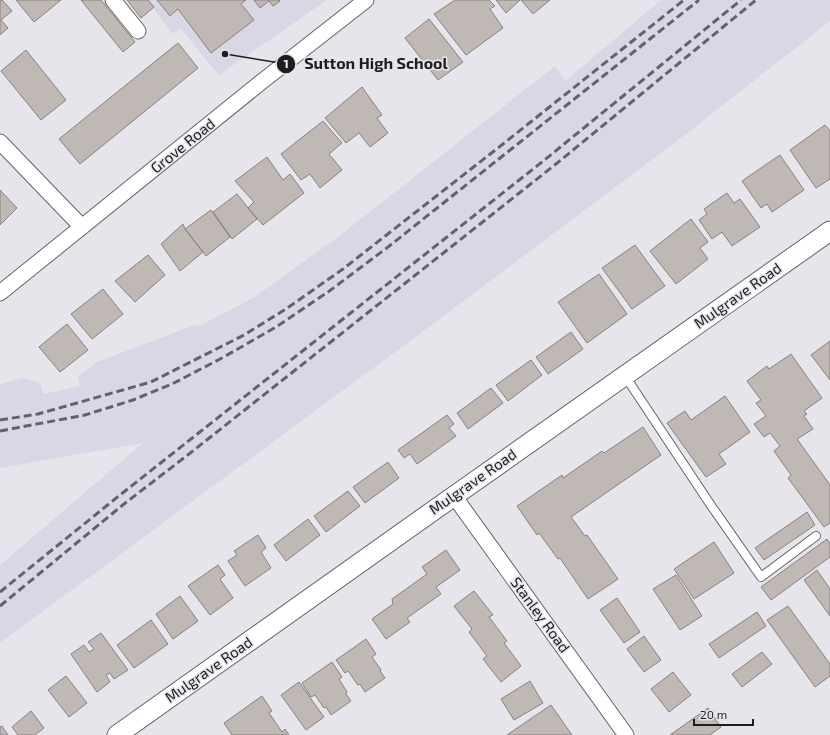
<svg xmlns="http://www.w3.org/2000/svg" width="830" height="735" viewBox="0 0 830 735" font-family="'Exo 2',sans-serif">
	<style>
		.built { fill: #d9d7e5 }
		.building { fill: #bfb8b5; stroke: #88817f }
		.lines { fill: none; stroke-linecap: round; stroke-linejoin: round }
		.service-casing { stroke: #65646a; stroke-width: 10 }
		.minor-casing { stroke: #65646a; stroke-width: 17 }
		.tertiary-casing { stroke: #65646a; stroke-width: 21 }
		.service { stroke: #fff; stroke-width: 8 }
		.minor { stroke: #fff; stroke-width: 15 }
		.tertiary { stroke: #fff; stroke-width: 19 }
		.rail { stroke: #636266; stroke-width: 3; stroke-dasharray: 8 4; stroke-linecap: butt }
		.labels { text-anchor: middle; stroke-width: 3; stroke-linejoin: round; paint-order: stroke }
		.street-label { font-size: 15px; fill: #1e1d20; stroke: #e6e5ec }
		.leader { fill: none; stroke: #1e1d20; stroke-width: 1.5 }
		.callout-dot { fill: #1e1d20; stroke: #e6e5ec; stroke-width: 1.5 }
		.mark-label { font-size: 12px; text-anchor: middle; font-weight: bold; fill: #fff }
		.callout-label { font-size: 16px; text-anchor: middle; font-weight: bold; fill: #1e1d20; stroke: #e6e5ec; stroke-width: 3; stroke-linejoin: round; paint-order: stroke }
	</style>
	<rect width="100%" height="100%" fill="#e6e5ec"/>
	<path class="built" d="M147 0H327L219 75 180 28 173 34Z
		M661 0H830V21L690 131 406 344 0 643V565L143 443 0 468V384L23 378 40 383 43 394 80 386 78 376 97 362 192 326 201 325 253 298 338 237 555 66 565 81Z"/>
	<path class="building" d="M0 0H2L12 11 1 20 8 28 0 35Z
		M16 0H61L34 22Z
		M81 0H101L135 42 123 52Z
		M127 0H148L154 7 141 18Z
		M157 0H246L241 4 254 20 211 53 178 9 170 16Z
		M254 0H279L280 1 273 6 269 1 260 8Z
		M455 0H489L495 6 490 9 503 28 466 55 434 14Z
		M496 0H520L506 13Z
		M521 0H550L533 14Z
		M429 19 463 62 438 80 405 38Z
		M178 43 198 68 80 164 59 139Z
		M26 50 66 100 41 120 1 71Z
		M362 87 382 115 377 118 388 133 370 147 359 133 346 143 325 118Z
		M323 121 342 143 329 154 342 170 320 188 310 174 301 180 281 154Z
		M825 125 830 131V179L816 188 790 150Z
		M780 155 804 190 772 212 767 204 761 208 742 181Z
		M267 157 283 180 290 174 304 193 263 225 248 208 254 202 235 181Z
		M0 190 17 208 0 225Z
		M727 193 734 203 740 199 760 227 732 246 722 232 712 239 699 220 707 214 704 209Z
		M237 194 257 219 232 239 213 212Z
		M211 210 230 237 206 256 185 229Z
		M691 219 708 242 700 248 708 259 676 284 650 251Z
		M183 224 185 229 203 252 180 271 161 244Z
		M635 245 665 286 632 309 602 268Z
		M148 255 165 275 135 302 115 281Z
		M599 274 627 314 587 343 558 302Z
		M103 289 123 314 92 339 71 314Z
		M67 324 88 350 60 372 39 347Z
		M571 332 583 349 548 374 536 357Z
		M830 341V380L811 355Z
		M791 354 822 398 804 411 807 414 804 416 813 429 797 439 830 485V523L824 527 788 478 791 475 774 451 780 446 770 433 764 437 754 424 766 416 756 403 761 400 747 381 767 366 769 369Z
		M531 360 542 375 508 401 496 385Z
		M491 388 503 403 468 429 457 413Z
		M725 396 750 432 719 454 726 464 706 477 667 423 685 411 691 420Z
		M447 415 454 424 449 428 456 436 417 464 410 454 404 458 398 450Z
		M643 427 661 455 571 517 585 536 587 535 618 579 588 599 560 558 558 559 539 533 537 535 517 506 562 475 563 478 602 451 604 453Z
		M388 462 399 478 365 503 353 487Z
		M348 491 360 506 326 532 314 516Z
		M807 512 815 525 764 560 755 548Z
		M308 519 320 535 286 561 274 545Z
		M258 535 266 548 261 552 271 568 245 586 228 561 237 555 234 551Z
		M827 539 830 544V557L771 600 761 587Z
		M714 542 734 573 694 599 674 569Z
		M446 550 460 570 436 587 441 594 407 618 410 622 386 639 372 619 393 604 392 599 427 574 422 567Z
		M218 565 225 575 220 579 233 598 210 615 188 586Z
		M817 570 830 589V616L804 580Z
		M676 575 702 616 680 630 653 589Z
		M474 591 493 615 489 617 507 641 504 643 521 666 501 682 483 659 487 656 469 632 472 629 454 606Z
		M180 596 198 621 173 639 156 614Z
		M617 598 640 632 624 643 600 610Z
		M788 606 830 664V676L815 687 767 620Z
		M757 612 766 626 719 658 709 644Z
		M151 620 168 644 134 668 117 645Z
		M101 633 128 670 114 679 110 673 106 675 110 682 97 692 71 654 84 645 89 652 94 649 88 642Z
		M644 636 661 660 644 672 627 649Z
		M366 639 376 654 372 657 381 670 380 671 385 678 365 692 360 684 358 685 348 671 345 673 336 660Z
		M762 652 772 664 742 687 732 674Z
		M332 662 342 677 339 679 347 692 346 694 351 701 331 715 326 707 324 708 315 695 311 697 302 683Z
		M673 672 691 695 669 712 651 689Z
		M66 676 87 703 69 717 48 690Z
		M530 681 543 703 514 720 501 699Z
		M299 682 324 717 306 730 281 695Z
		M262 696 272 711 269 713 282 732 285 729 289 735H232L224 723Z
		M551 705 572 735H507Z
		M708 708 721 727 710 735H670Z
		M31 711 44 728 35 735H18L12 727Z
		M2 726 8 735H0V727Z"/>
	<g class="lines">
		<defs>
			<path id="service" d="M625 376 710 504 761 577 816 536"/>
			<path id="minor" d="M113 0 138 31
				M0 142 82 227
				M0 293 260 83 366 0
				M454 496 626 735"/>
			<path id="tertiary" d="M117 735 454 496 830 231"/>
		</defs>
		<use href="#service" class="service-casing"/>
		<use href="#minor" class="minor-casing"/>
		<use href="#tertiary" class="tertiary-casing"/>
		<use href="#service" class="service"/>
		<use href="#minor" class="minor"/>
		<use href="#tertiary" class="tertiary"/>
		<path class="rail" d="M0 420 38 414 151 382 244 335 286 309 343 269 503 144 684 0
			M0 431 85 415 133 400 172 384 222 358 276 327 328 292 388 247 699 0
			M0 592 120 495 542 162 741 0
			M0 606 124 504 189 454 556 164 756 0"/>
	</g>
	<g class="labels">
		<g class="street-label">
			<text transform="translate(183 146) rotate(-39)" y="5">Grove Road</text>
			<text transform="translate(738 296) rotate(-35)" y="5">Mulgrave Road</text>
			<text transform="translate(473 482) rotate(-35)" y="5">Mulgrave Road</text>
			<text transform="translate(540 615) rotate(54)" y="5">Stanley Road</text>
			<text transform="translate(209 670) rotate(-35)" y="5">Mulgrave Road</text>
		</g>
	</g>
	<path class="leader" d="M225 54L286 64"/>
	<g class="callout-dot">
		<circle cx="225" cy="54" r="4"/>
		<circle cx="286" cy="64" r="10"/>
	</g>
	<g class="mark-label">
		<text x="286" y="68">1</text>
	</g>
	<g class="callout-label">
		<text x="376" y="69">Sutton High School</text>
	</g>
	<path d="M694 719v6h59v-6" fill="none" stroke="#1e1d20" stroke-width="2"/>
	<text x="700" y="719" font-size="12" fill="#1e1d20" stroke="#e6e5ec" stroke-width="3" paint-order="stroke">20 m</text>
</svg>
